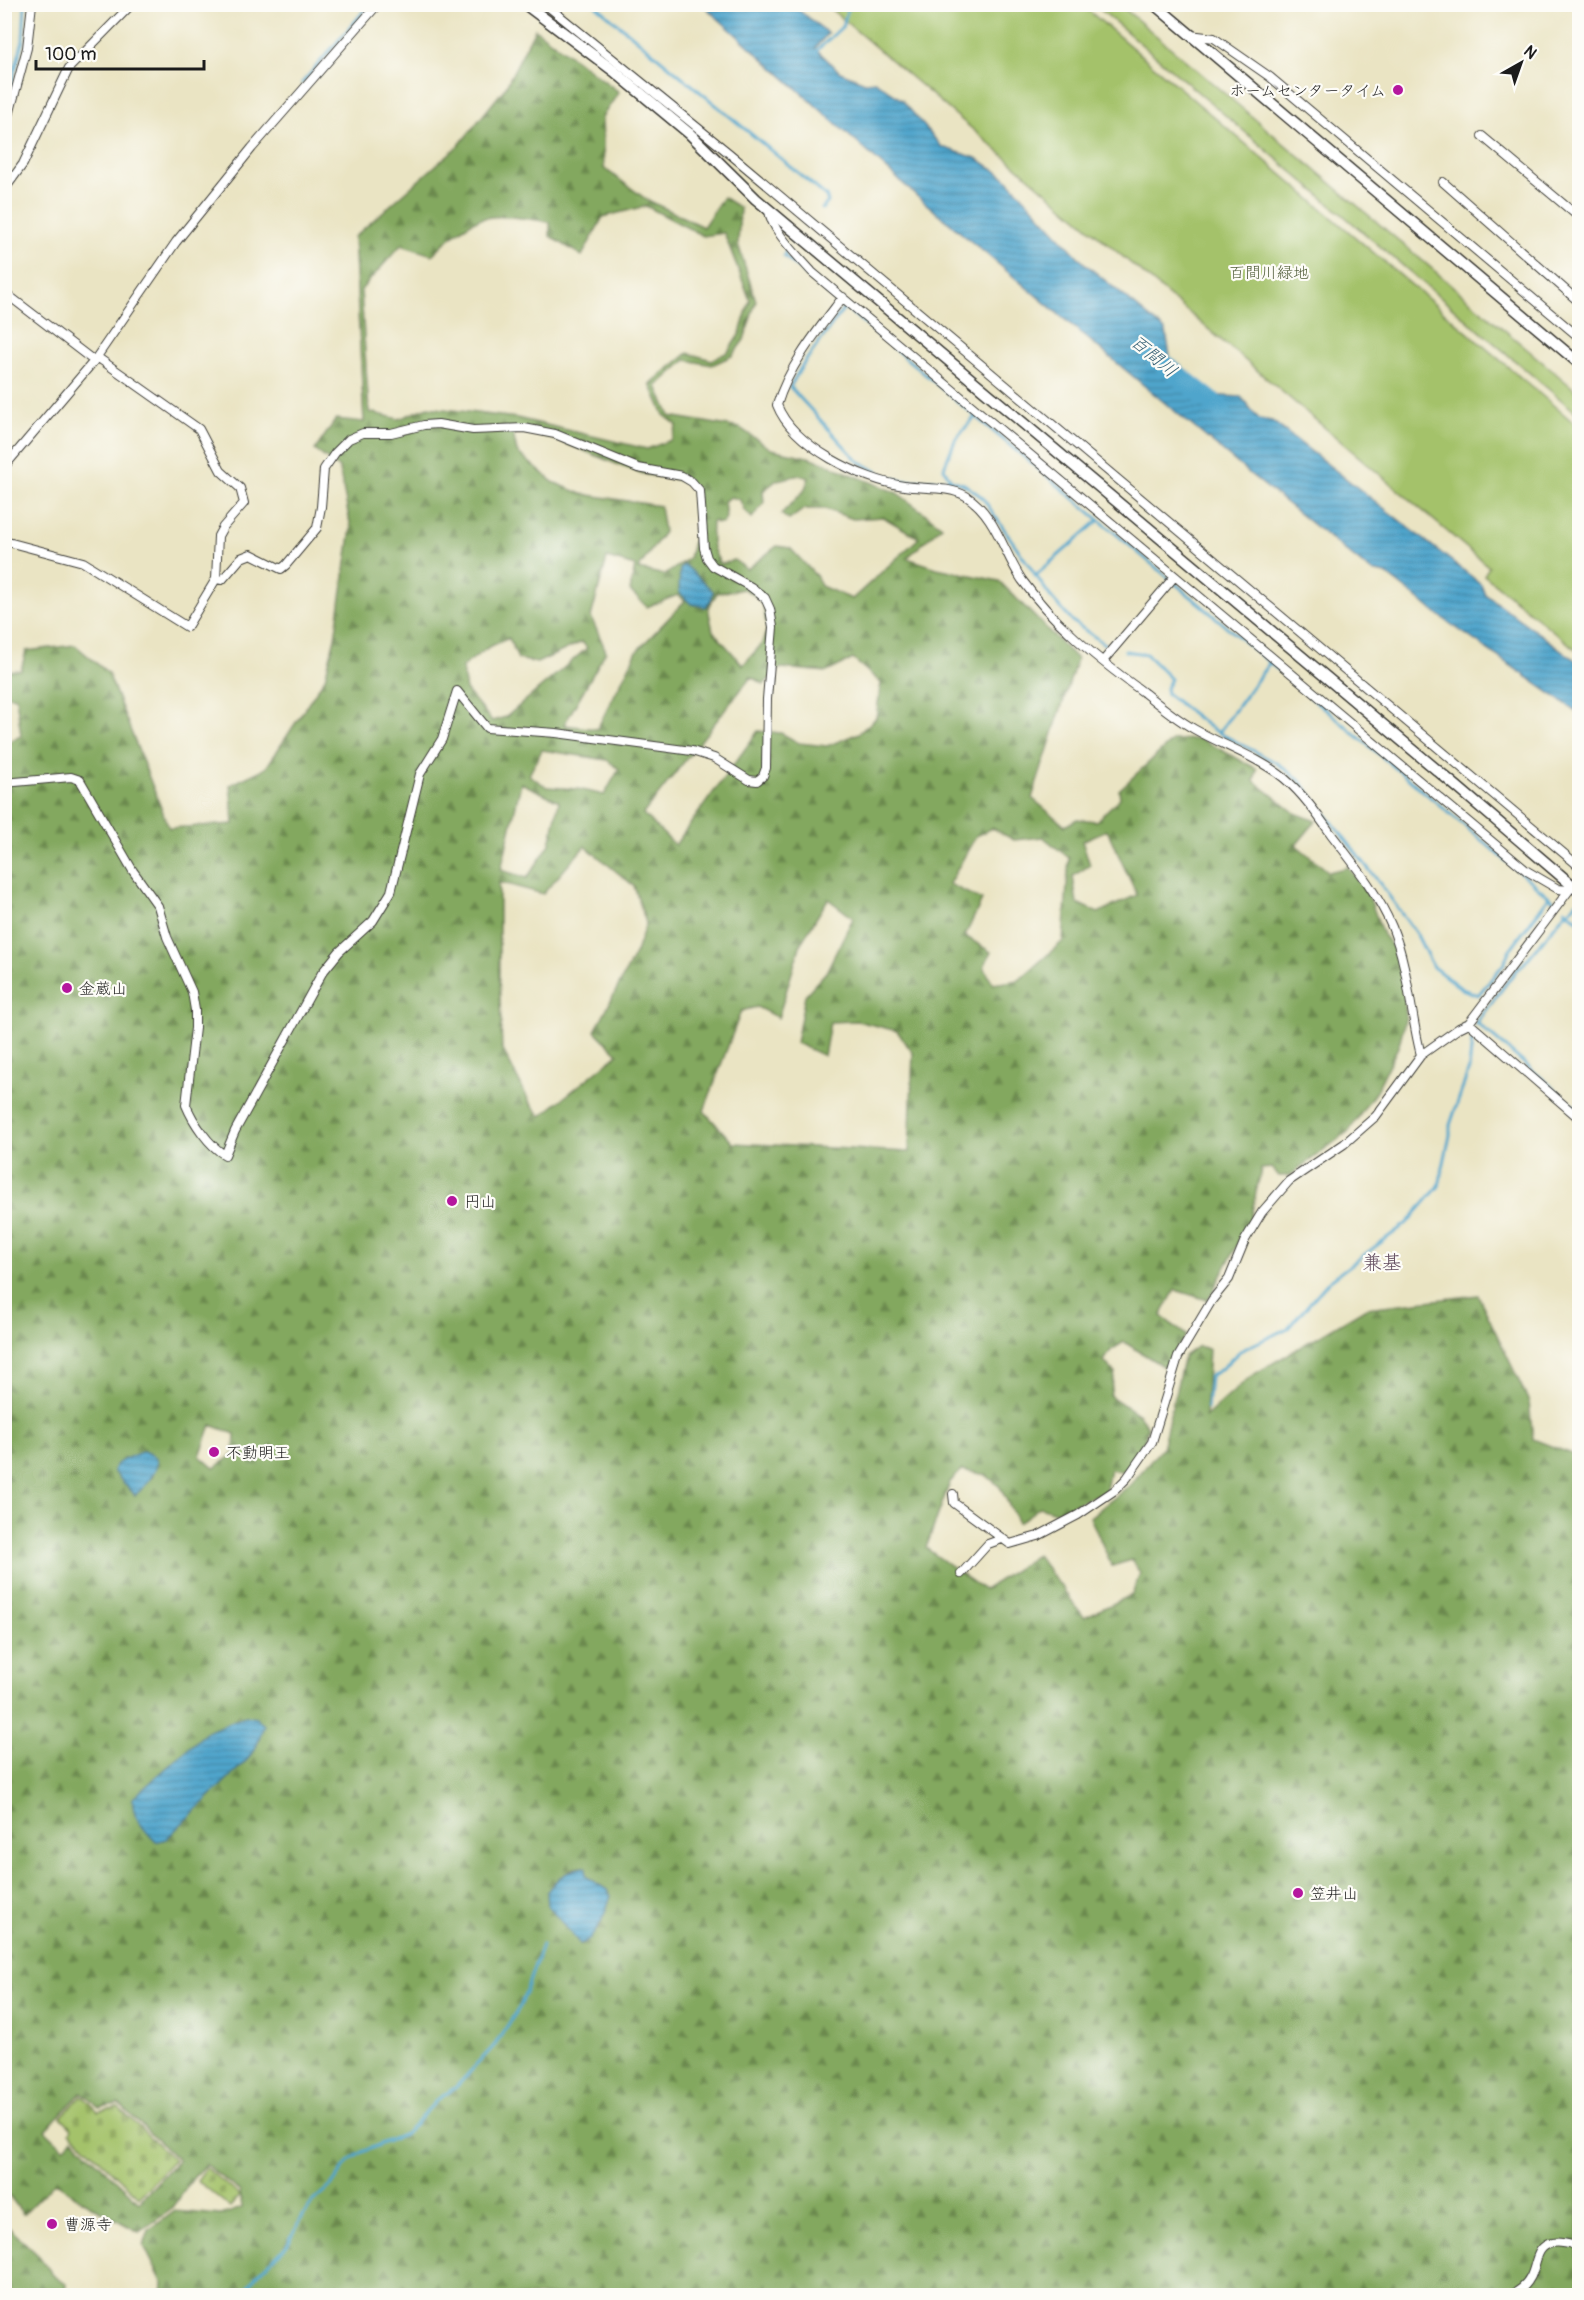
<svg xmlns="http://www.w3.org/2000/svg" width="1584" height="2300" viewBox="0 0 1584 2300" font-family="Pangolin,'Klee One',sans-serif">
	<style>
		.green { fill: #a4c26a; stroke: #606f43; stroke-width: 1.5 }
		.forest { fill: url(#forest-firs); stroke: #50623d; stroke-width: 1.5; fill-rule: evenodd }
		.cemetery { fill: url(#cemetery-stones); stroke: #606f43; stroke-width: 1.5 }
		.water { fill: url(#water-rules); stroke: #366074; stroke-width: 1.5 }
		.lines { fill: none; stroke-linecap: round; stroke-linejoin: round }
		.stream { stroke: #4fa5cc; stroke-width: 3 }
		.river { stroke: #4fa5cc; stroke-width: 20 }
		.minor-casing { stroke: #3b3a35; stroke-width: 10 }
		.tertiary-casing { stroke: #3b3a35; stroke-width: 13 }
		.minor { stroke: #fff; stroke-width: 8 }
		.tertiary { stroke: #fff; stroke-width: 10 }
		.poi-dot { fill: #b5179e; stroke: #fdfcf7; stroke-width: 2 }
		.labels { text-anchor: middle; stroke-width: 4.5; stroke-linejoin: round; paint-order: stroke }
		.poi-label { font-size: 16px; fill: #1c1c1c; stroke: #fdfcf7; text-anchor: start }
		.park-label { font-size: 16px; fill: #525e3b; stroke: #fdfcf7 }
		.water-label { font-size: 18px; font-style: italic; fill: #366074; stroke: #fdfcf7 }
		.quarter-label { font-size: 20px; fill: #644e61; stroke: #fdfcf7 }
	</style>
	<defs>
		<pattern id="forest-firs" width="22" height="20" patternUnits="userSpaceOnUse" patternTransform="scale(1.5)"><rect width="22" height="20" fill="#83a85e"/><path d="M5 1l3.5 6h-7zM16 11l3.5 6h-7z" fill="#6a884d"/></pattern>
		<pattern id="cemetery-stones" width="16" height="16" patternUnits="userSpaceOnUse" patternTransform="scale(1.5)"><rect width="16" height="16" fill="#a4c26a"/><path d="M2 7V4a2 2 0 0 1 4 0v3zM10 15v-3a2 2 0 0 1 4 0v3z" fill="#8da65b"/></pattern>
		<pattern id="water-rules" width="6" height="5" patternUnits="userSpaceOnUse" patternTransform="scale(1.5)"><rect width="6" height="5" fill="#4fa5cc"/><path d="M0 2.5h6" fill="none" stroke="#4186a5"/></pattern>
	</defs>
	<rect width="100%" height="100%" fill="#fdfcf7"/>
	<filter id="ink" filterUnits="userSpaceOnUse"><feTurbulence type="fractalNoise" baseFrequency=".0167" numOctaves="2"/><feDisplacementMap in="SourceGraphic" scale="12" xChannelSelector="R" yChannelSelector="G"/><feConvolveMatrix kernelMatrix="1 2 1 2 8 2 1 2 1" color-interpolation-filters="sRGB"/></filter>
	<filter id="wash" filterUnits="userSpaceOnUse"><feTurbulence type="fractalNoise" baseFrequency=".008" numOctaves="4" result="noise"/><feDisplacementMap in="SourceGraphic" scale="24" xChannelSelector="R" yChannelSelector="G"/><feGaussianBlur stdDeviation="1.35" result="paint"/><feColorMatrix in="noise" values="0 0 0 0 0 0 0 0 0 0 0 0 0 0 0 0 0 1.4 0 .05"/><feComposite in="paint" operator="in"/></filter>
	<g filter="url(#wash)">
		<rect width="100%" height="100%" fill="#eae4c3"/>
		<path class="green" d="M826 5H1082L1579 427V652L1484 575 1489 567Z
			M1095 5H1120L1579 393V415Z"/>
		<path class="forest" d="M535 29 619 92 602 117 604 168 646 199 703 227 723 197 740 208 738 244 756 301 744 340 732 356 712 365 686 360 657 386 670 416 740 428 771 449 812 458 897 493 942 526 907 558 937 568 999 581 1077 659 1032 798 1065 826 1077 819 1096 821 1120 798 1119 790 1173 740 1201 739 1257 769 1254 781 1295 813 1316 821 1296 845 1329 872 1348 867 1369 896 1383 935 1395 950 1403 980 1406 1016 1399 1045 1376 1091 1349 1131 1289 1176H1279L1272 1168 1261 1169 1250 1221 1208 1300 1175 1290 1161 1316 1186 1335 1174 1356 1169 1370 1124 1342 1111 1350 1104 1361 1115 1373 1110 1396 1139 1415 1148 1427 1145 1439 1125 1472 1110 1469 1106 1491 1055 1512 1040 1507 1018 1523 1000 1487 986 1475 962 1470 950 1482 926 1548 984 1590 1037 1555 1084 1617 1132 1595 1140 1573 1132 1560 1112 1566 1090 1517 1130 1485 1162 1448 1184 1356 1198 1346 1209 1349 1205 1417 1251 1376 1366 1308 1478 1295 1529 1402 1533 1439 1579 1457V2295L189 2296 176 2292 162 2294 163 2284 144 2246 149 2230 175 2211 221 2215 242 2208 240 2192 206 2165 193 2178 172 2209 139 2232 81 2200 55 2182 23 2214 5 2190 4 744 21 736 16 697 5 695V671L21 670 26 651 75 645 108 673 169 828 234 824 230 785 266 768 325 678 335 638 351 528 339 468 315 450 336 419 364 422 354 237 459 145 505 88ZM646 206 703 236 724 233 750 300 740 333 728 352 712 360 688 353 650 384 664 415 677 425 671 440 647 449 517 418 428 407 399 419 369 412 361 290 401 245 432 255C443 243 465 224 480 219 502 213 528 219 550 222V236L582 256 603 217ZM529 432C569 441 605 462 644 474 663 479 680 476 697 490L699 518 689 558 665 575 638 569 664 532 660 506 582 494 553 482 517 452 513 433ZM800 475 809 478 804 491 781 514 789 520 804 509H825L853 519 883 517 919 538 852 599 821 586 817 577 790 548 777 546 747 569 734 560 721 564C711 549 711 540 712 522L715 521 716 523H723L726 517 724 501 731 497 740 500 744 510 752 518 764 503 763 491 777 480ZM607 558 635 566 630 591 647 607 678 595 685 601 637 651 597 729 564 725 606 651 591 617ZM744 589 754 595 763 604 767 630 761 645 743 665 713 631 708 608 717 593ZM509 638 518 659 537 663 582 642 587 648 506 717 492 721 466 690 462 667 489 647ZM853 659 881 683 876 718 859 733 827 746 799 743 781 733 758 731 675 845 643 814 751 677 764 684 781 668 827 672ZM542 750 607 760 619 769 604 795 578 789 547 787 529 775ZM521 783 559 801 550 844 527 878 501 870ZM992 828 1014 840 1043 837 1069 858 1063 941 1019 980 993 984 984 967 991 952 965 936 982 900 949 884 976 836ZM1107 830 1137 895 1098 913 1077 903 1073 876 1090 865 1082 841ZM585 846 634 886 646 923 636 952 595 1031 618 1054 541 1116 530 1103 502 1048 499 975V882L543 894ZM828 899 853 918 826 972 805 995 796 1043 824 1056 830 1022 857 1021 897 1031 913 1053 909 1152 733 1143 704 1111 741 1011 757 1007 778 1018 801 943ZM211 1425 235 1434 234 1454 214 1468 200 1456ZM143 1451 155 1457 153 1476 135 1495 113 1471ZM263 1725 257 1745 248 1759 211 1793 184 1822 152 1781 179 1757ZM585 1867 586 1876 607 1890 611 1896 598 1928 553 1883 574 1868ZM82 2092 99 2107 119 2104 178 2160 139 2202 73 2139 64 2148 45 2130Z
			M5 2224 39 2256 53 2275 66 2284 65 2295H5Z"/>
		<path class="cemetery" d="M82 2095 98 2111 118 2107 174 2160 139 2197 70 2132 72 2128 61 2117Z
			M206 2168 240 2196 230 2207 197 2180Z"/>
		<path class="water" d="M703 5H792L828 33 815 48 840 72 865 82 875 81 902 100 942 147 976 158 1005 177 1083 262 1166 331 1174 382 1188 394 1241 397 1259 419 1272 421 1481 584 1485 594 1579 663V713L1448 622 1386 574 1371 571 1250 474 918 197Z
			M684 564 713 591 712 598 706 607 691 604 679 592 680 569Z
			M143 1451C147 1453 154 1455 156 1458 161 1469 143 1489 135 1495L113 1471C116 1460 133 1456 143 1451Z
			M245 1716 256 1718 264 1725 257 1745 248 1759 166 1839 156 1842C144 1830 131 1815 133 1798L207 1732Z
			M586 1867V1876L607 1890 611 1896C605 1911 598 1939 580 1944L548 1906 547 1892C556 1879 570 1868 586 1867Z"/>
		<g class="lines">
			<path class="stream" d="M594 4 826 196 828 202 822 209
				M814 53 843 26 849 4
				M302 83 370 4
				M4 111 23 40 25 4
				M786 251 784 256 1553 900
				M845 307 802 366 790 387 857 460 886 477 905 481 951 480 964 484 982 497 1050 596 1072 621 1106 645
				M951 480 944 469 945 465 956 438 976 416
				M1035 576 1099 520
				M1125 651 1146 654 1171 679 1166 688 1167 694 1212 729 1277 763 1299 780 1382 886 1417 935 1433 967 1462 989 1478 995 1503 965 1509 951 1549 897
				M1219 732 1270 662
				M1565 909 1580 922
				M1568 913 1576 903
				M1477 1023 1580 1111
				M1476 1024 1517 969 1521 967 1567 911
				M1207 1409 1210 1376 1220 1370 1240 1351 1288 1328 1329 1281 1407 1223 1439 1186 1450 1135V1125L1469 1069 1472 1041
				M242 2296 256 2276 287 2245 304 2214 313 2202 332 2185 349 2161 362 2152 405 2134 437 2100 456 2087 494 2046 521 2005 542 1945"/>
			<path class="river" d="M1152 355 1221 409"/>
		</g>
	</g>
	<g filter="url(#ink)">
		<g class="lines">
			<defs>
				<path id="minor" d="M545 4 730 154 1580 867
					M1190 35 1214 38 1270 77 1580 338
					M4 134 27 48 32 4
					M1482 136 1580 218
					M1443 182 1578 301 1580 298
					M7 186 23 164 69 68 132 4
					M769 210C770 229 799 257 812 272L1527 871 1558 889 1568 890
					M4 292 94 361
					M843 297C818 330 789 365 777 405 793 446 862 480 904 486 923 489 949 486 966 496 996 515 1003 552 1022 580 1036 599 1053 618 1071 634 1093 655 1118 674 1143 692 1159 705 1176 719 1194 729 1224 746 1258 757 1284 778 1303 794 1317 814 1331 834 1354 864 1377 892 1392 927 1409 969 1410 1013 1421 1055
					M4 467 94 361 176 242 252 148 378 4
					M4 541 83 562 187 627 216 579 218 536 223 527 244 503 240 488 221 471 199 429 97 357
					M1103 661 1175 576
					M4 783 71 777 80 780 133 871 158 906 167 937 192 992 195 1010V1028L186 1105C193 1122 209 1146 225 1155L235 1131 322 973 339 952 373 921 391 892 420 774 442 739 457 691 487 728 556 733 692 751 714 758 749 780 757 781 763 776 766 768 767 699 773 627 770 609 765 598 751 587 713 566 707 558 704 548 700 491 692 482 682 476 638 468 555 434 524 428 473 430 438 424 424 425 391 433H363L349 439 335 453 324 469 321 507 317 528 286 565 281 569 251 554 241 558 222 580 216 579
					M1469 1023 1580 1119
					M953 1494 954 1503 1010 1544 1038 1536 1078 1515 1115 1490 1127 1478 1152 1442 1178 1357 1212 1300 1229 1279 1245 1240 1262 1212 1289 1181 1344 1144 1376 1116 1421 1055 1459 1028 1469 1023 1570 889
					M961 1574 988 1544 1002 1539
					M1509 2296C1518 2292 1526 2286 1530 2278 1537 2266 1535 2246 1552 2243 1560 2241 1571 2245 1580 2247"/>
				<path id="tertiary" d="M525 4 614 71 690 134 756 199 1456 786 1580 892
					M1154 4 1580 364"/>
			</defs>
			<use href="#minor" class="minor-casing"/>
			<use href="#tertiary" class="tertiary-casing"/>
			<use href="#minor" class="minor"/>
			<use href="#tertiary" class="tertiary"/>
		</g>
	</g>
	<g class="poi-dot">
		<circle cx="1398" cy="90" r="6"/>
		<circle cx="67" cy="988" r="6"/>
		<circle cx="452" cy="1201" r="6"/>
		<circle cx="214" cy="1452" r="6"/>
		<circle cx="1298" cy="1893" r="6"/>
		<circle cx="52" cy="2224" r="6"/>
	</g>
	<g class="labels">
		<g class="poi-label">
			<text x="1386" y="96" text-anchor="end">ホームセンタータイム</text>
			<text x="79" y="994">金蔵山</text>
			<text x="464" y="1207">円山</text>
			<text x="226" y="1458">不動明王</text>
			<text x="1310" y="1899">笠井山</text>
			<text x="64" y="2230">曹源寺</text>
		</g>
		<g class="park-label">
			<text x="1269" y="278">百間川緑地</text>
		</g>
		<g class="water-label">
			<text transform="translate(1154 356) rotate(40)" y="6">百間川</text>
		</g>
		<g class="quarter-label">
			<text x="1382" y="1269">兼基</text>
		</g>
	</g>
	<rect width="1584" height="2300" fill="none" stroke="#fdfcf7" stroke-width="24"/>
	<g transform="translate(1521 63) rotate(40)" stroke="#fdfcf7" stroke-width="4.5" paint-order="stroke">
	<path d="M0-4.5L10 22L0 15L-10 22Z" fill="#1c1c1c"/>
	<text y="-9" font-size="16" font-weight="bold" text-anchor="middle" fill="#1c1c1c">N</text>
	</g>
	<path d="M36 60v9h168v-9" fill="none" stroke="#1c1c1c" stroke-width="3"/>
	<text x="45" y="60" font-size="18" fill="#1c1c1c" stroke="#fdfcf7" stroke-width="4.5" paint-order="stroke">100 m</text>
</svg>
